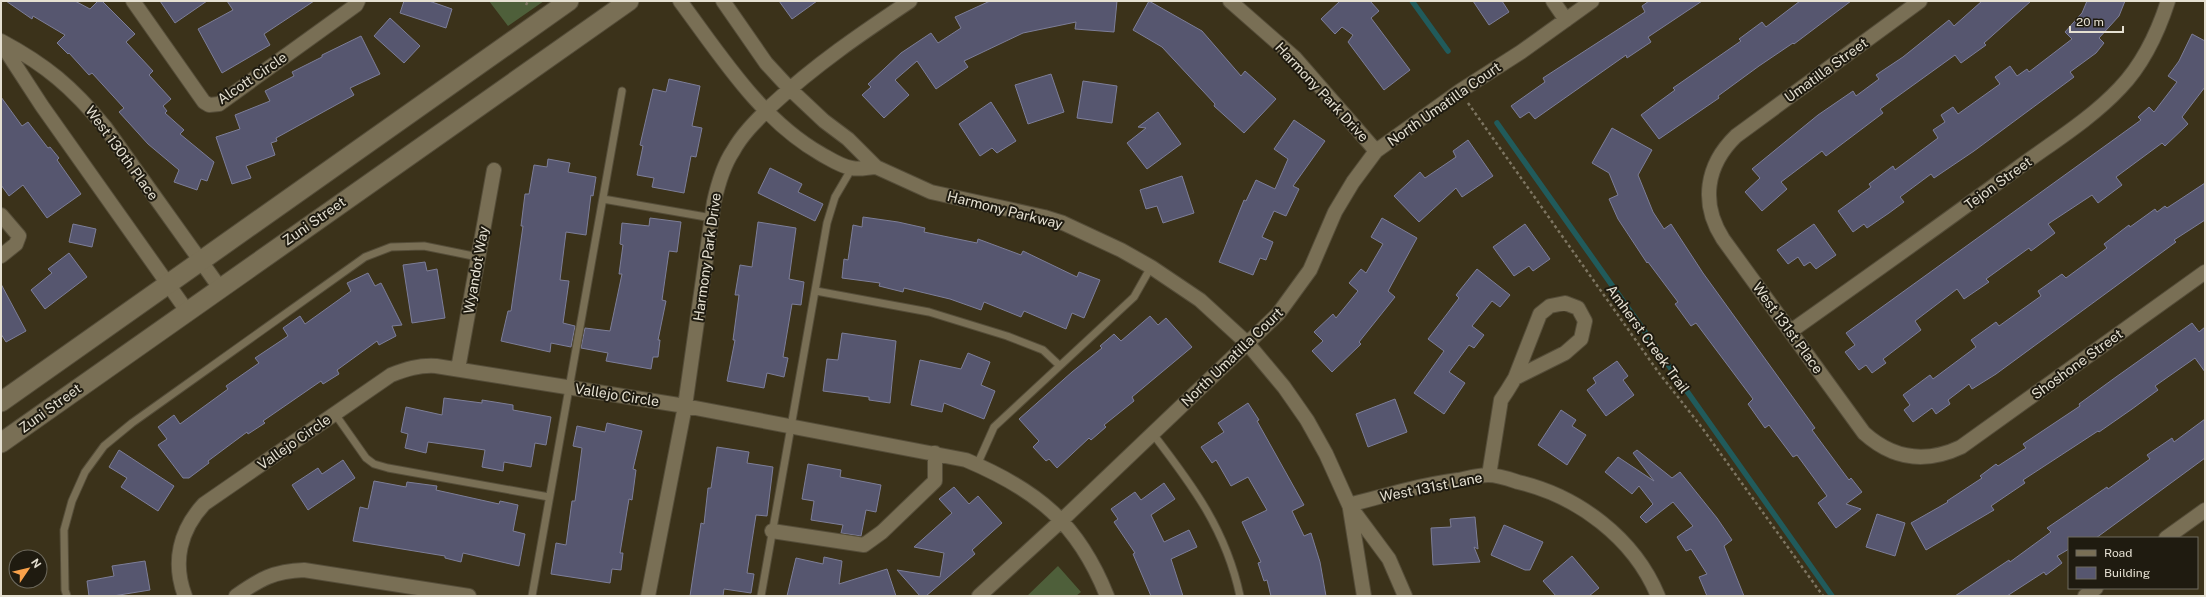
<svg xmlns="http://www.w3.org/2000/svg" width="2206" height="597" viewBox="0 0 2206 597" font-family="'Public Sans',sans-serif">
	<style>
		.park { fill: #4e5f3a }
		.lines { fill: none; stroke-linecap: round; stroke-linejoin: round }
		.stream { stroke: #215b5b; stroke-width: 5.5 }
		.building { fill: #56566f; stroke: #7d7e98 }
		.lane-casing { stroke: #554d39; stroke-width: 9 }
		.street-casing { stroke: #554d39; stroke-width: 16 }
		.secondary-casing { stroke: #554d39; stroke-width: 21 }
		.path { stroke: #7d7561; stroke-width: 2.5; stroke-dasharray: 3 3; stroke-linecap: butt }
		.lane { stroke: #796f55; stroke-width: 7 }
		.street { stroke: #796f55; stroke-width: 14 }
		.secondary { stroke: #796f55; stroke-width: 19 }
		.labels { text-anchor: middle; stroke-width: 4; stroke-linejoin: round; paint-order: stroke }
		.street-label { font-size: 14px; fill: #e5e0d2; stroke: #1f1b10 }
	</style>
	<rect width="100%" height="100%" fill="#3b321a"/>
	<path class="park" d="M489 1H544L508 26Z
		M1058 566 1081 592 1076 596H1027Z"/>
	<g class="lines">
		<path class="stream" d="M1412 1 1448 51
			M1497 123 1832 596"/>
	</g>
	<path class="building" d="M6 1H75L90 9 98 1H102L135 34 126 42 153 71 149 75 171 99 163 106 167 111 165 113 184 130 180 134 214 162 207 181 201 179 197 190 174 182 179 170 148 144 119 112 124 108 92 73 89 75 69 53 68 54 57 43 65 35 33 16 32 19Z
		M160 1H207L175 23Z
		M227 1H314L264 34 270 45 222 73 198 29 233 10Z
		M404 1H429L452 9 446 28 400 13Z
		M779 1H817L792 19Z
		M990 1H1117L1114 32 1075 29 1076 22 1023 33 964 61 968 67 936 89 917 61 895 80 909 95 884 118 862 95 871 87 868 84 901 53 931 33 938 43 961 28 955 17Z
		M1149 1 1202 31 1241 76 1245 71 1276 99 1244 133 1214 106 1215 104 1162 47 1133 30Z
		M1340 1H1370L1379 11 1371 18 1410 70 1384 90 1348 42 1353 35 1342 27 1335 34 1321 19Z
		M1473 1H1502L1509 12 1489 25Z
		M1649 1H1702L1648 37 1651 42 1627 58 1626 55 1535 119 1529 112 1520 118 1511 106 1545 82 1543 78 1645 12 1642 6Z
		M1800 1H1851L1794 44 1793 43 1759 66 1718 96 1719 98 1659 139 1641 115 1675 90 1673 88 1741 41 1739 39 1762 22 1766 27Z
		M1982 1H2031L1984 43 1986 45 1961 63 1955 55 1880 109 1883 113 1826 156 1822 151 1781 182 1787 189 1762 211 1745 192 1760 178 1752 169 1818 115 1853 91 1856 96 1879 79 1876 75 1903 57 1949 20 1954 26Z
		M2087 1H2125L2119 16 2099 38 2104 43 2096 53 2070 72 2074 77 1974 151 1934 178 1931 174 1900 197 1904 202 1889 213 1867 228 1864 224 1853 232 1838 211 1871 187 1869 184 1893 166 1895 170 1938 138 1933 130 1945 122 1941 115 1953 107 1958 114 2000 84 1995 77 2010 66 2017 76 2027 69 2029 72 2072 39 2065 32 2082 13Z
		M390 18 420 46 404 63 374 36Z
		M2192 34 2205 41V87L2182 117 2188 124 2165 146 2162 143 2116 177 2122 185 2098 203 2092 195 2048 224 2055 233 2031 251 2029 248 1986 279 1989 282 1964 299 1957 289 1915 321 1921 330 1883 359 1886 363 1872 373 1866 365 1859 370 1845 352 1855 345 1846 333 2141 120 2138 117 2149 107 2154 112 2177 82 2168 76 2179 61Z
		M361 36 380 74 350 88 354 95 276 138 277 141 271 143 275 155 246 166 251 178 232 184 216 137 240 129 235 115 270 101 265 91 294 76 292 72 322 57V55Z
		M1051 74 1064 112 1028 124 1015 85Z
		M669 79 700 86 692 126 702 128 696 157 691 156 684 193 652 187 654 178 637 175 643 146 640 145 653 89 666 92Z
		M1083 81 1117 86 1112 123 1077 118Z
		M1 97 22 126 28 122 48 148 50 147 59 158 57 160 81 194 47 218 23 185 9 196 1 185Z
		M991 102 1016 141 997 153 992 148 980 156 959 124Z
		M1158 112 1181 144 1147 169 1127 143 1146 128 1138 127Z
		M1294 120 1325 141 1293 186 1299 189 1286 216 1274 211 1262 237 1273 242 1266 260 1260 258 1253 275 1219 262 1244 200 1246 201 1256 180 1275 189 1288 159 1274 149Z
		M1612 128 1652 150 1638 175 1653 212 1664 229 1671 224 1703 273 1815 428 1812 430 1849 480 1851 478 1862 492 1846 504 1861 509 1836 528 1818 503 1827 496 1797 455 1793 457 1769 425 1765 428 1748 404 1753 399 1696 323 1691 326 1675 304 1678 302 1648 262 1647 263 1618 219 1609 199 1618 195 1609 173 1592 163Z
		M1468 140 1493 176 1462 197 1456 188 1419 222 1394 196 1420 172 1425 178 1456 157 1453 151Z
		M548 159 570 163 568 172 596 177 593 196 591 195 586 235 566 232 560 280 569 281 563 323 575 326 571 347 551 343 550 352 501 341 508 311H511L523 226H521L525 194H529L534 165 547 167Z
		M770 168 802 184 798 192 823 204 815 221 758 193Z
		M1182 176 1194 213 1163 223 1157 206 1146 209 1140 190Z
		M2205 183V220L2174 240 2176 242 1996 374 1972 389 1969 384 1948 400 1950 404 1936 414 1932 408 1913 422 1904 410 1910 405 1903 395 1930 375 1933 379 1976 347 1971 340 1996 322 1999 326 2041 296 2038 291 2062 274 2066 278 2107 248 2104 244 2129 225 2130 227 2155 209 2157 212 2165 206 2167 208Z
		M863 217 898 222 925 228 924 232 977 243 978 239 1021 255 1023 251 1077 277 1079 272 1100 280 1084 318 1072 313 1066 329 1024 311 1021 317 984 302 981 310 950 299 904 288 903 292 879 286 880 283 842 278 844 259 848 260 853 225 862 227Z
		M650 218 681 222 677 252 669 251 662 300 666 301 658 340H660L658 357H653L651 369 606 361 608 353 581 348 585 328 610 331 622 274H619L623 245 620 244 622 223 649 226Z
		M1382 218 1417 238 1388 291 1395 297 1359 342 1361 344 1332 372 1312 351 1323 341 1314 332 1333 314 1336 318 1358 291 1349 283 1361 269 1366 273 1383 244 1371 237Z
		M758 222 796 228 789 279 804 282 801 305 792 304 783 357 788 358 784 377 767 373 764 388 727 381 735 340H733L739 295H735L740 265 752 267Z
		M73 224 96 229 92 247 69 242Z
		M1525 224 1550 259 1533 271 1529 266 1514 276 1493 247Z
		M1814 224 1836 255 1816 269 1810 262 1804 266 1798 257 1788 264 1777 250Z
		M69 253 87 277 45 309 31 290 52 273 48 269Z
		M425 262 427 271 437 269 445 318 412 323 403 265Z
		M1477 269 1510 295 1500 307 1492 301 1472 326 1484 335 1474 348 1469 345 1449 372 1465 383 1444 414 1414 393 1444 351 1428 339 1459 298 1456 295Z
		M368 273 375 286 381 283 402 325 392 326 396 336 379 345 377 341 337 370 339 374 323 384 321 381 263 421 265 423 248 434 247 432 208 461 209 463 189 478H183L158 445 167 439 158 427 174 415 180 424 228 389 226 386 259 363 255 358 288 336 283 328 300 316 305 324 351 291 347 283Z
		M1 284 26 331 6 342 1 334Z
		M1150 316 1158 325 1166 318 1192 347 1132 397 1134 401 1104 425 1106 427 1091 440 1089 438 1057 468 1049 459 1046 461 1033 447 1039 441 1019 419 1072 372 1102 348 1100 346 1114 334 1121 341Z
		M2192 323 2199 332 2205 327V372L2195 358 2155 386 2158 390 2132 409 2099 432 2098 431 2023 480 2025 483 1991 506 1994 510 1926 550 1911 523 1948 502 1947 501 1982 478 1980 476 1996 464 1998 466 2026 448 2023 444 2080 406 2079 404 2116 377Z
		M842 333 896 341 890 403 869 400V397L823 391 827 359 838 360Z
		M968 353 990 362 981 385 995 391 984 419 944 403 942 412 911 405 920 360 961 369Z
		M1617 361 1628 376 1623 380 1634 395 1606 416 1587 390 1596 383 1593 378Z
		M444 398 482 403V400L513 405V410L551 417 546 445 535 443 531 467 504 462 503 471 482 467 485 450 428 442 426 453 405 448 408 434 401 432 406 407 442 415Z
		M1395 399 1407 432 1368 447 1356 414Z
		M1248 403 1259 420 1257 421 1304 505 1292 511 1304 536 1311 533 1320 562 1326 596H1271L1267 580 1264 581 1258 563 1261 562 1242 522 1267 510 1248 477 1231 486 1216 460 1212 463 1201 447 1224 432 1218 423Z
		M1561 410 1576 420 1572 426 1586 435 1567 465 1538 445Z
		M2205 419V458L2096 538H2069V549L2057 556 2062 563 2046 575 2044 572 2007 596H1955L2009 560 2010 562 2051 532 2047 528 2107 487 2108 489 2150 459 2147 455 2172 438 2174 442Z
		M607 423 642 431 633 469 636 470 632 500 629 499 620 553H623L621 570 612 569 610 583 551 574 556 543 566 545 572 501H575L582 448 573 446 577 426 605 432Z
		M717 447 749 452 747 463 773 467 767 516 756 515 747 573 754 574 751 593 724 589 723 596H690L701 523 704 524 708 488H711Z
		M119 450 174 486 158 511 121 487 127 478 109 467Z
		M1637 450 1672 478 1680 472 1717 518 1732 540 1724 546 1744 596H1707L1699 577 1707 574 1691 549 1686 551 1677 537 1693 526 1673 502 1646 523 1640 517 1653 504 1639 486 1632 494 1605 472 1618 457 1654 481 1633 453Z
		M343 460 355 478 308 510 292 485 318 468 322 474Z
		M808 464 841 470 840 477 881 485 876 512 866 510 861 536 841 533 843 525 811 520 814 501 802 499Z
		M374 481 406 487 407 482 437 486 436 490 499 504 500 501 518 505 513 531 525 534 519 566 463 553 461 562 445 558V556L353 541 360 507 368 509Z
		M1164 483 1175 499 1151 515 1164 542 1189 530 1197 547 1171 559 1183 596H1151L1133 554 1135 553 1114 522 1118 519 1111 509 1135 492 1141 500Z
		M954 487 969 504 978 496 1002 523 972 550 975 554 926 596H920L897 570 940 577 944 553 914 547 952 513 939 499Z
		M1877 514 1905 523 1895 556 1866 547Z
		M1475 517 1478 549 1474 547 1480 562 1433 565 1431 528 1451 527 1450 519Z
		M1504 525 1543 542 1530 570H1525L1491 555Z
		M1572 556 1599 588 1589 596H1556L1543 581Z
		M824 557 842 561 839 584 887 569 896 596H787L796 558 823 564Z
		M145 561 150 590 113 596H89L87 581 114 576 112 566Z"/>
	<g class="lines">
		<defs>
			<path id="lane" d="M603 199 712 218
				M816 291 929 312 1007 336 1043 350 1059 365
				M335 414 366 458 374 464 388 468 549 497
				M1153 434C1193 486 1226 530 1240 596
				M977 465 994 427 1134 297 1151 267
				M67 596 65 590 64 530 72 501 85 472 104 446 132 423 365 257 391 247 424 246 478 257
				M532 596 622 91
				M761 596 827 223 835 197 852 168"/>
			<path id="street" d="M133 1 204 102 209 105 219 104 356 5 358 1
				M680 1C721 56 760 119 821 154 830 159 842 167 852 168 859 170 869 167 876 167
				M723 1 766 63 790 89 824 121 848 139 876 167 931 192 1044 217 1063 223 1121 250 1151 267 1200 300 1248 344 1284 387 1307 420 1326 454 1349 505 1389 559 1405 596
				M1230 1 1295 58 1376 151
				M1553 1 1566 20
				M1920 1 1736 136C1706 165 1700 203 1723 239L1864 433C1893 459 1925 464 1961 447L2205 272
				M1 41C46 65 72 87 105 127L220 288
				M1 43 42 106 187 311
				M1 215 19 236 16 244 1 256
				M1791 331C1866 278 1941 225 2015 170 2050 144 2090 120 2120 88 2143 64 2158 32 2168 1
				M458 369 494 170
				M1489 475 1501 400 1507 391 1515 378 1565 353 1581 339 1585 321 1578 308 1565 303 1550 306 1540 314 1515 378
				M1349 505C1386 495 1421 485 1458 480 1468 478 1479 475 1488 475 1498 475 1509 479 1518 482 1578 496 1634 538 1658 596
				M1350 509 1364 596
				M772 531 864 545 882 532 935 481V453
				M2166 538 2205 510
				M185 596C172 562 180 530 204 504L391 375C406 369 419 365 436 366L685 406 966 460C1037 490 1078 523 1107 596
				M236 596C260 579 274 571 304 570L469 596
				M648 596 685 406 714 202C718 184 723 166 733 151 743 133 758 119 772 105 815 65 862 33 910 1
				M979 596 1062 520 1278 314 1310 270 1335 212 1353 182 1376 151 1460 91 1521 52 1592 1
				M2085 596 2096 588"/>
			<path id="secondary" d="M1 402 569 1
				M1 443 629 1"/>
		</defs>
		<use href="#lane" class="lane-casing"/>
		<use href="#street" class="street-casing"/>
		<use href="#secondary" class="secondary-casing"/>
		<path class="path" d="M526 5 528 1
			M1468 103 1659 373 1700 425 1823 596"/>
		<use href="#lane" class="lane"/>
		<use href="#street" class="street"/>
		<use href="#secondary" class="secondary"/>
	</g>
	<g class="labels">
		<g class="street-label">
			<text transform="translate(1826 70) rotate(-36)" y="5">Umatilla Street</text>
			<text transform="translate(252 78) rotate(-34)" y="5">Alcott Circle</text>
			<text transform="translate(1322 92) rotate(47)" y="5">Harmony Park Drive</text>
			<text transform="translate(1444 104) rotate(-35)" y="5">North Umatilla Court</text>
			<text transform="translate(122 153) rotate(54)" y="5">West 130th Place</text>
			<text transform="translate(1998 183) rotate(-36)" y="5">Tejon Street</text>
			<text transform="translate(1005 210) rotate(14)" y="5">Harmony Parkway</text>
			<text transform="translate(314 221) rotate(-35)" y="5">Zuni Street</text>
			<text transform="translate(707 257) rotate(-82)" y="5">Harmony Park Drive</text>
			<text transform="translate(476 270) rotate(-80)" y="5">Wyandot Way</text>
			<text transform="translate(1788 328) rotate(54)" y="5">West 131st Place</text>
			<text transform="translate(1648 339) rotate(54)" y="5">Amherst Creek Trail</text>
			<text transform="translate(1232 357) rotate(-44)" y="5">North Umatilla Court</text>
			<text transform="translate(2077 364) rotate(-36)" y="5">Shoshone Street</text>
			<text transform="translate(617 395) rotate(9)" y="5">Vallejo Circle</text>
			<text transform="translate(50 408) rotate(-36)" y="5">Zuni Street</text>
			<text transform="translate(294 442) rotate(-35)" y="5">Vallejo Circle</text>
			<text transform="translate(1431 487) rotate(-11)" y="5">West 131st Lane</text>
		</g>
	</g>
	<rect width="2206" height="597" fill="none" stroke="#e5e0d2" stroke-width="4"/>
	<rect x="2068" y="537" width="130" height="52" fill="#1f1b10" stroke="#6e6a5e"/>
	<rect x="2076" y="550" width="20" height="6" fill="#796f55" stroke="#6e6a5e"/>
	<text x="2104" y="557" font-size="12" fill="#e5e0d2">Road</text>
	<rect x="2076" y="567" width="20" height="12" fill="#56566f" stroke="#6e6a5e"/>
	<text x="2104" y="577" font-size="12" fill="#e5e0d2">Building</text>
	<g transform="translate(28 569) rotate(55)"><circle r="19" fill="#1f1b10" stroke="#6e6a5e"/>
	<path d="M0-3L7 15L0 10L-7 15Z" fill="#f8a14a"/>
	<text y="-6" font-size="11" font-weight="bold" text-anchor="middle" fill="#e5e0d2">N</text>
	</g>
	<path d="M2070 26v6h53v-6" fill="none" stroke="#e5e0d2" stroke-width="2"/>
	<text x="2076" y="26" font-size="12" fill="#e5e0d2" stroke="#1f1b10" stroke-width="3" paint-order="stroke">20 m</text>
</svg>
